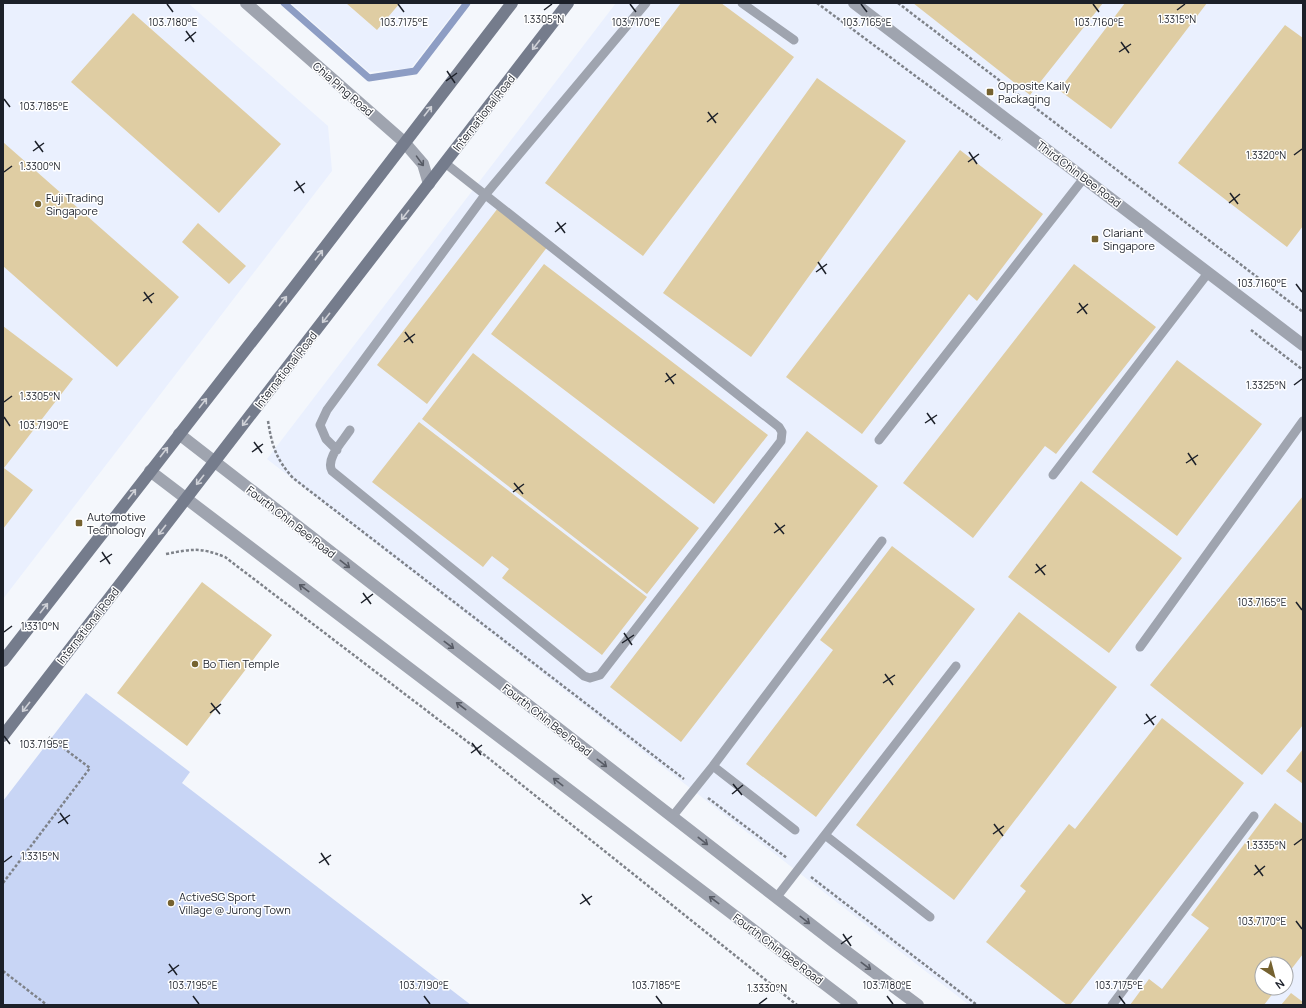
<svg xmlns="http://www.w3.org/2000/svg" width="1306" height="1008" viewBox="0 0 1306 1008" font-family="Manrope,sans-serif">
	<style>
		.built { fill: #eaf0fe; fill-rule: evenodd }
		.green { fill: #c8d5f5 }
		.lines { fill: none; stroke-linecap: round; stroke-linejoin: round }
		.stream { stroke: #8d9dc4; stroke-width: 7 }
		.building { fill: #dfcda3 }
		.path { stroke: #7e8289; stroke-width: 2.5; stroke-dasharray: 3 2; stroke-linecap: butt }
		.lane { stroke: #9fa4af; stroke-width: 9 }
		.street { stroke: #9fa4af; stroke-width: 12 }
		.secondary { stroke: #757c8c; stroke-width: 12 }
		.oneway { stroke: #cfd1d7 }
		.oneway2 { stroke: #575b65 }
		.ticks { fill: none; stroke: #1c2029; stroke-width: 1.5 }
		.poi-dot { fill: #756230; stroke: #fff; stroke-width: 1.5 }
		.labels { text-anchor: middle; stroke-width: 3; stroke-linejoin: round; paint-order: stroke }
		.poi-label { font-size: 11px; fill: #1c2029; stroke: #fff; text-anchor: start }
		.street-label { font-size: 11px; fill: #1c2029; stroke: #fff }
		.ticks-label { font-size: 10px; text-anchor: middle; fill: #1c2029; stroke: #fff; stroke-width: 3; stroke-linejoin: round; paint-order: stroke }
	</style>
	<rect width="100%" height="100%" fill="#f4f7fc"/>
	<path class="built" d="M3 3H188L328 126 332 171 3 599Z
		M291 3H461L411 68 369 72Z
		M616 3H1303V1005H969L267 459ZM1262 964H1286V988H1262Z"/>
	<path class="green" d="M86 693 190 772 182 783 471 1005H3V801Z"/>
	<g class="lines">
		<path class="stream" d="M284 3 369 78 415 71 467 3"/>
	</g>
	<path class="building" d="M346 3H400L377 30Z
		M681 3H721L794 57 643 256 545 183Z
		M913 3H1103L1030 95Z
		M1125 3H1207L1111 129 1059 90Z
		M133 13 281 144 219 213 71 82Z
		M1285 25 1303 38V226L1287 247 1178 163Z
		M817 78 906 141 751 357 663 293Z
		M3 142 179 297 117 367 3 266Z
		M960 150 1043 214 977 301 969 294 862 434 786 377Z
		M498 208 548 246 427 404 377 365Z
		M198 223 246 266 229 284 182 242Z
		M544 264 768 435 714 504 491 334Z
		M1074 264 1156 327 1056 454 1045 446 973 538 903 483Z
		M3 326 73 379 4 468 33 490 3 529Z
		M473 353 699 528 647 594 422 419Z
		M1177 360 1262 424 1177 536 1092 472Z
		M419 422 647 597 602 655 502 578 509 569 492 556 483 567 372 482Z
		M807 431 878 486 681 742 610 687Z
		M1081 481 1182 558 1109 653 1008 577Z
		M1303 496V725L1262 775 1150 685Z
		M892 546 975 609 816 817 746 764 833 650 820 640Z
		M202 582 272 635 187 746 117 693Z
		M1019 612 1117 687 954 900 856 825Z
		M1162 718 1244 783 1070 1005H1067L986 942 1026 891 1020 886 1069 824 1075 829Z
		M1303 749V784L1286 771Z
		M1275 803 1303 824V954L1286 976V964H1262V988H1277L1264 1005H1130L1149 979 1162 989 1209 928 1191 915Z
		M1291 993 1303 1002V1005H1281Z"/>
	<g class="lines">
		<path class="path" d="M817 3 1002 140
			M898 3 1303 312
			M1251 330 1303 370
			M268 421C272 446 276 459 293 478L684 779
			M166 554C192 549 200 547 225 557L477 749 797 1005
			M708 798 787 858
			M811 877 977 1005
			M3 883 90 768 49 737
			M3 971 47 1005"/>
		<path class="lane" d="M742 3 794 40
			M350 430C343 441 325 459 332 471L584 676 590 678 600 675 781 441 782 432 779 427 445 163
			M879 440 1084 178
			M337 450 326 439 320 425 327 410 485 195 646 3
			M1053 475 1208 273
			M1140 647 1303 421
			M713 766 795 830
			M672 817 713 766 882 541
			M825 835 930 917
			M776 898 956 666
			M1112 1005 1254 816"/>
		<path class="street" d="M246 3 404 142 423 164 429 184
			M854 3 1303 345
			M179 434 835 943 918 1005
			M150 471 852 1005"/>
		<path class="secondary" d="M3 661 295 286 512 3
			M3 736 568 3"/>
	</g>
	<defs><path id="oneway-shaft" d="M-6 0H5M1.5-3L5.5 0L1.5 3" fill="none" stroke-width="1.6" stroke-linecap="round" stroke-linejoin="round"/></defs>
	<g class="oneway">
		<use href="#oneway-shaft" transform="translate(536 45) rotate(128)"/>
		<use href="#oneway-shaft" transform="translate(428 111) rotate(-52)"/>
		<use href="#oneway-shaft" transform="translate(405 215) rotate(128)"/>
		<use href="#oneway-shaft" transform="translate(319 255) rotate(-53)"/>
		<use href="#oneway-shaft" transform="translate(283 301) rotate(-52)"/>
		<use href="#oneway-shaft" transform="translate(326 318) rotate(128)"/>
		<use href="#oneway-shaft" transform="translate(203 403) rotate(-52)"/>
		<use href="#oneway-shaft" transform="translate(246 421) rotate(128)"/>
		<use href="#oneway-shaft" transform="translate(164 452) rotate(-52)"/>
		<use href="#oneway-shaft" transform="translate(200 480) rotate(128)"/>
		<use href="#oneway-shaft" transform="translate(132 494) rotate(-52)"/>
		<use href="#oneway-shaft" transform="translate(162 530) rotate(128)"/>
		<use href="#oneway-shaft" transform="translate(44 608) rotate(-52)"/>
		<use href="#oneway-shaft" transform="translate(26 707) rotate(128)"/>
	</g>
	<g class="oneway2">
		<use href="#oneway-shaft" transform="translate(420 161) rotate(54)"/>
		<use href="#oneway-shaft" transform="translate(345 564) rotate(38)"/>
		<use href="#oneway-shaft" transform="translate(304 588) rotate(-143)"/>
		<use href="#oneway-shaft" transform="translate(449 645) rotate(37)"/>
		<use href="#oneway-shaft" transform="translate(461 706) rotate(-143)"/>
		<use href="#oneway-shaft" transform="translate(602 763) rotate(38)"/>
		<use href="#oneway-shaft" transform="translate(558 782) rotate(-142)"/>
		<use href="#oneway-shaft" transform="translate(703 841) rotate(38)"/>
		<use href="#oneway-shaft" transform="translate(714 900) rotate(-143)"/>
		<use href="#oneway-shaft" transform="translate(805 920) rotate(38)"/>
		<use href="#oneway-shaft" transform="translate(866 966) rotate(37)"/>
	</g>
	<path class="ticks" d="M167 4 173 12M398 4 404 12M630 4 636 12M861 4 867 12M1093 4 1099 12M544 10 552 4M1177 10 1185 4M186 31 194 42M185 41 196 32M1121 42 1129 53M1119 52 1131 44M447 71 455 83M446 81 457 73M4 99 10 107M708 112 716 123M707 122 718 113M35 141 43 152M33 151 44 143M969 152 977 164M1294 155 1302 149M968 162 979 154M4 172 12 166M296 181 304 193M294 191 305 183M1230 193 1238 204M1229 203 1240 194M557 222 565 233M555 232 566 223M818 262 826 274M816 272 827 264M1296 284 1302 292M144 292 152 303M143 301 154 293M1079 303 1087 314M1077 313 1088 304M405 332 413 343M404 342 415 334M666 373 674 384M665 382 676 374M1294 385 1302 379M4 402 12 396M927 413 935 424M4 417 10 426M925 423 937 415M254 442 262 453M252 452 263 444M1188 453 1196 465M1186 463 1198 455M514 483 523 494M513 492 524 484M775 523 784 534M774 533 785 525M102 552 110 564M100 562 112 554M1036 564 1045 575M1035 573 1046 565M363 593 371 604M1296 602 1302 610M361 603 373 594M4 632 12 626M624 633 632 645M622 643 634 635M885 674 893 685M883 683 895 675M211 703 220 714M210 713 221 704M1146 714 1154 725M1144 724 1156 716M4 736 10 744M472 743 481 755M471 753 482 745M733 784 742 795M732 794 743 785M60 813 68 824M58 823 70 815M994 824 1003 836M993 834 1004 826M1294 845 1302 839M321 853 329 865M4 862 12 856M319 863 331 855M1255 865 1263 876M1254 875 1265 866M582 894 590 905M580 904 592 896M1296 921 1302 929M843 934 851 946M841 944 852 936M169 964 177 975M168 973 179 965M193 996 199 1004M424 996 430 1004M656 996 662 1004M887 996 893 1004M1119 996 1125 1004M759 1004 767 998"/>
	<g class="poi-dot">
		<rect x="986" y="88" width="8" height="8" rx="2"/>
		<circle cx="38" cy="204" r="4"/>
		<rect x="1091" y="235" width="8" height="8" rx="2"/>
		<rect x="75" y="519" width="8" height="8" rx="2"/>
		<circle cx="195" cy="664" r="4"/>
		<circle cx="171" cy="903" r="4"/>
	</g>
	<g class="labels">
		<g class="poi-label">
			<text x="998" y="90">Opposite Kaily<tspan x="998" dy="13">Packaging</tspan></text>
			<text x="46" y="202">Fuji Trading<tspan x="46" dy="13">Singapore</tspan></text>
			<text x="1103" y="237">Clariant<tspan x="1103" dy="13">Singapore</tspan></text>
			<text x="87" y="521">Automotive<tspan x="87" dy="13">Technology</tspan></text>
			<text x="203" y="668">Bo Tien Temple</text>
			<text x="179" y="901">ActiveSG Sport<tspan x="179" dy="13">Village @ Jurong Town</tspan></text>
		</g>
		<g class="street-label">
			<text transform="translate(343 89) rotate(41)" y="4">Chia Ping Road</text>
			<text transform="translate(484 113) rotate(-52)" y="4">International Road</text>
			<text transform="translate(1079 174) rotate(37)" y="4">Third Chin Bee Road</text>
			<text transform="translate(286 370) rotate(-52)" y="4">International Road</text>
			<text transform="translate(291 522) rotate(38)" y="4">Fourth Chin Bee Road</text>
			<text transform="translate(88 626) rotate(-52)" y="4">International Road</text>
			<text transform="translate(547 720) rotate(38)" y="4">Fourth Chin Bee Road</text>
			<text transform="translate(778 949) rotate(37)" y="4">Fourth Chin Bee Road</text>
		</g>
	</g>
	<g class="ticks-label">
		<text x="544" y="23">1.3305°N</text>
		<text x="1177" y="23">1.3315°N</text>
		<text x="173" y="26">103.7180°E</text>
		<text x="404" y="26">103.7175°E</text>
		<text x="636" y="26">103.7170°E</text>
		<text x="867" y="26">103.7165°E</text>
		<text x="1099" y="26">103.7160°E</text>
		<text x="44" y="110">103.7185°E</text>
		<text x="1266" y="159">1.3320°N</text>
		<text x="40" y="170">1.3300°N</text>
		<text x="1262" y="287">103.7160°E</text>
		<text x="1266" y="389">1.3325°N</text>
		<text x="40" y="400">1.3305°N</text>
		<text x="44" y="429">103.7190°E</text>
		<text x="1262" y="606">103.7165°E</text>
		<text x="40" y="630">1.3310°N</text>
		<text x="44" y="748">103.7195°E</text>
		<text x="1266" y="849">1.3335°N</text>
		<text x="40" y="860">1.3315°N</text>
		<text x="1262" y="925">103.7170°E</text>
		<text x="193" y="989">103.7195°E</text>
		<text x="424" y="989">103.7190°E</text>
		<text x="656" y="989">103.7185°E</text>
		<text x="887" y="989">103.7180°E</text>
		<text x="1119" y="989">103.7175°E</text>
		<text x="767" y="992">1.3330°N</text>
	</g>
	<rect width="1306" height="1008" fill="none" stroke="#1c2029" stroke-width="8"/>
	<g transform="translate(1274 976) rotate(144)"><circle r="19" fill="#ffffff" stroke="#a4a6a9"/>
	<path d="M0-3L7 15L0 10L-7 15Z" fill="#756230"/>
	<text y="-6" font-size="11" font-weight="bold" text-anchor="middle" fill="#1c2029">N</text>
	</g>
</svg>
